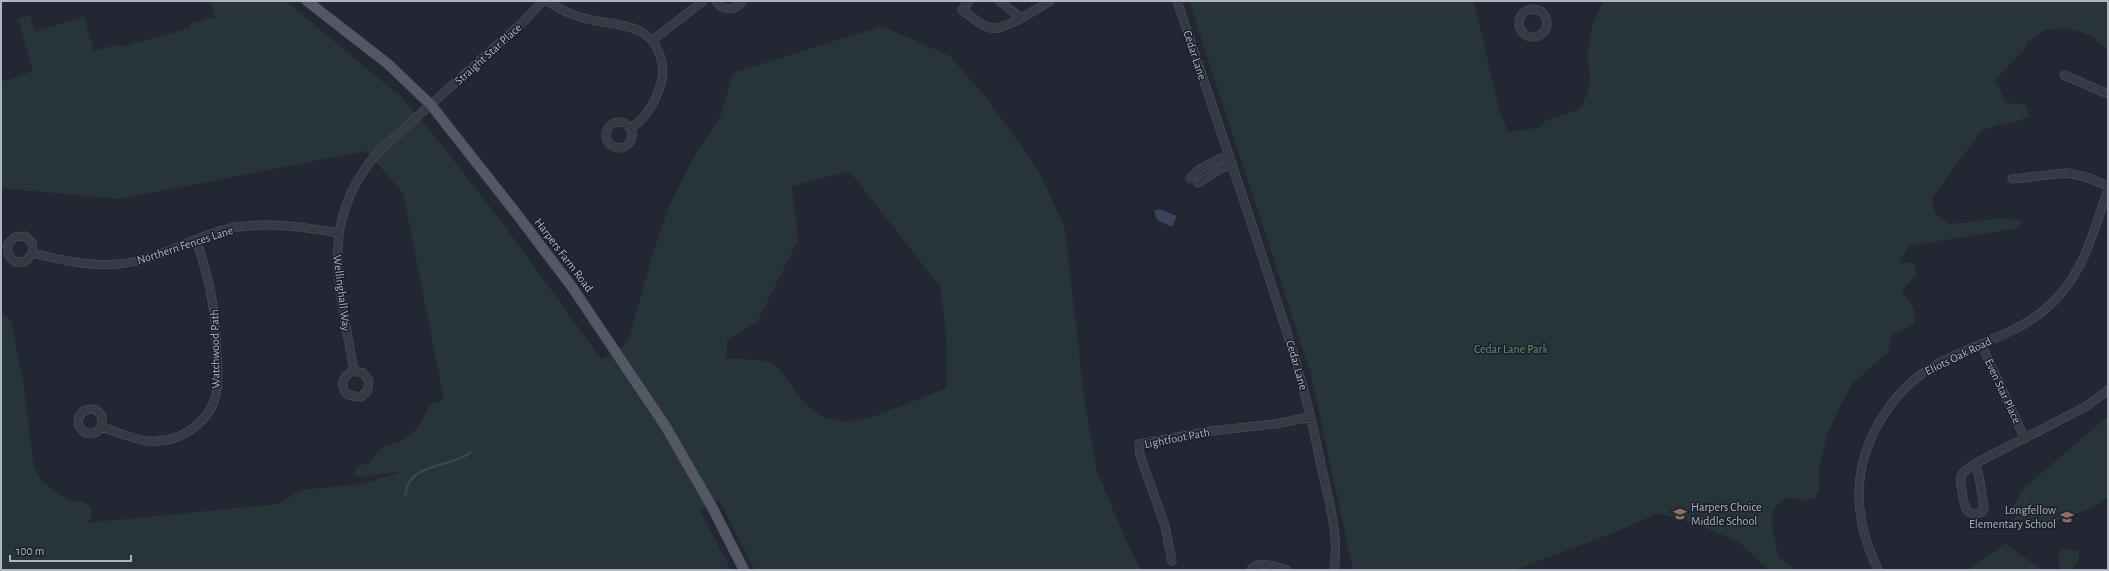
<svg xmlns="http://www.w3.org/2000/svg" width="2109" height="571" viewBox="0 0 2109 571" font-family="'Alegreya Sans',sans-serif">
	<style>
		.green { fill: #273538; fill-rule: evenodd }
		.water { fill: #3a435b }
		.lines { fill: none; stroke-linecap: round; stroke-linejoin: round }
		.stream { stroke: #3a435b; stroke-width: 2.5 }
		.minor-casing { stroke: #505460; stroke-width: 9 }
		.major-casing { stroke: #3f434f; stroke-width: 11 }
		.minor { stroke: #363a45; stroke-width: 8 }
		.major { stroke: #545865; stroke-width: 10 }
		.labels { text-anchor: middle; stroke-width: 3; stroke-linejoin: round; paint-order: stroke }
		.street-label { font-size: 12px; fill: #b0b4c2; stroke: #1b1f2a }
		.park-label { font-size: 12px; fill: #6b8f79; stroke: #1b1f2a }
		.poi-label { font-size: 12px; fill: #b0b4c2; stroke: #1b1f2a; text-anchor: start }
	</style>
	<rect width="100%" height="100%" fill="#232734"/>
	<path class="green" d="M210 1H286L400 96 429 129 501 221 602 360 628 342 652 256 670 204 692 160 721 115 733 73 882 26 950 56 989 101 1040 173 1065 229 1085 405 1097 471 1124 536 1141 570H755L719 500 700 510 731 570H1V312L11 321 23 382 34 467 43 482 62 496 74 502 82 501 89 505 92 512 91 519 85 523 278 504 301 490 362 484 404 471 359 477 354 474 356 467 369 463 381 448 401 441 418 428 430 404 444 400 403 193 366 151 120 199 1 188V81L8 80 33 71 18 19 30 15 35 31 84 17 94 51 120 44 121 47 190 28 189 24 215 17ZM849 171 940 286 946 335 947 388C931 394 915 400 899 407 868 419 836 432 808 406 796 396 788 379 778 367 762 358 745 359 726 359L727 340 757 322 798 240 792 186Z
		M1189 1H1474L1500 113 1508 132 1538 128 1547 120 1580 109C1584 100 1589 92 1590 82 1591 75 1588 68 1588 60 1588 40 1592 17 1605 1H2108V50L2090 35 2068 28 2045 30 2029 40 2023 51 1995 80 2006 103 2025 104 2030 116 2016 122 1996 125 1981 131 1932 198 1934 213 1949 224 2005 218 2022 221 2019 228 1908 246 1899 264 1910 262 1915 265 1916 275 1902 290 1914 308 1915 323 1892 335 1889 351 1852 384 1838 411 1827 435 1819 467V491L1814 499 1803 500 1790 497C1761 508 1774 534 1779 558L1796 570H1769L1739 542 1697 524 1658 513 1613 533 1515 570H1353L1310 370Z
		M2108 416V497L2094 507 2052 522 2015 520 2014 504 2023 489Z
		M2006 544 2042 570H1968L2005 544Z
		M2069 549 2071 551 2078 550 2079 559 2071 570H2061L2057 556 2061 550Z"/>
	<path class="water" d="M1159 209 1177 216 1172 227 1157 220 1154 211Z"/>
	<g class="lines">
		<path class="stream" d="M405 496C406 492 407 485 410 481 422 464 455 465 471 452"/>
		<defs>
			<path id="minor" d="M547 1C557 7 568 14 580 17 607 26 648 20 659 53 663 63 664 74 661 83 656 101 646 118 631 128
				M716 1C723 11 735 12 742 1
				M969 1 962 10C971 16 981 26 991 28 1004 31 1038 8 1050 1
				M999 1 1020 17
				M1177 1C1207 90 1237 178 1266 268 1287 331 1307 394 1320 460 1327 496 1340 533 1334 570
				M1519 23a14 14 0 1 1 28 0a14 14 0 1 1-28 0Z
				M653 40 703 1
				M2064 75 2108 94
				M606 135a13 13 0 1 1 26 0a13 13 0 1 1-26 0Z
				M1190 178 1200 169 1229 154
				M2012 179 2067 173 2086 177 2108 186
				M1198 183 1220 169 1233 165
				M33 253 25 262H15L9 256 7 245 15 237 25 236 32 243 33 253C68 262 105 270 141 260 173 252 203 233 236 227 271 222 304 227 338 233
				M1981 344 2025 439
				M354 371 363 373 369 381 367 392 360 397 348 395C339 387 342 375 354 371 340 288 316 222 379 151L523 22 543 1
				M102 427V416L95 409 85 410 79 416 78 425 85 433H95L102 427C117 432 132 439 148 441 162 442 175 439 186 433 199 425 211 413 215 398 219 386 218 371 217 359 216 314 211 282 196 240
				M1975 465 1979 476 1984 509 1982 512C1965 519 1964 505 1962 491 1961 486 1959 478 1963 473 1967 467 1979 462 1986 458L2087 406 2108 390
				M1172 561 1165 526 1140 455 1139 444 1211 431 1274 424 1311 417
				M1251 570C1258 559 1276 567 1287 570
				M1878 570C1869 551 1862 531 1860 510 1853 450 1889 389 1941 362 1975 344 2014 335 2043 311 2083 279 2092 235 2108 190"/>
			<path id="major" d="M307 1 388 64 431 105 516 213 572 287 666 427 712 507 744 570"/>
		</defs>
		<use href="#minor" class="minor-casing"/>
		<use href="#major" class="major-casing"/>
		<use href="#minor" class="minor"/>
		<use href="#major" class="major"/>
	</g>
	<defs>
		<symbol id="school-bare" viewBox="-9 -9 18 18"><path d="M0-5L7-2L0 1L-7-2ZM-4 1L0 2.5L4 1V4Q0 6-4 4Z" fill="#8d6e63" stroke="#1b1f2a" stroke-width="2.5" paint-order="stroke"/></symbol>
	</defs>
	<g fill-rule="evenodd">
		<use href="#school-bare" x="1670" y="504" width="20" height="20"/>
		<use href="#school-bare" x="2057" y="507" width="20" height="20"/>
	</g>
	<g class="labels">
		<g class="street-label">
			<text transform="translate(488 54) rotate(-42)" y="4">Straight Star Place</text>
			<text transform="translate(1195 55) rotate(72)" y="4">Cedar Lane</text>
			<text transform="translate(185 245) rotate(-18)" y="4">Northern Fences Lane</text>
			<text transform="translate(564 255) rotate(53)" y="4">Harpers Farm Road</text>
			<text transform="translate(342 293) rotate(83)" y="4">Wellinghall Way</text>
			<text transform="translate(215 349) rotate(-91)" y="4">Watchwood Path</text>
			<text transform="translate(1958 356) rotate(-26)" y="4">Eliots Oak Road</text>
			<text transform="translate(1297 365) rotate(74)" y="4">Cedar Lane</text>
			<text transform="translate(2003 391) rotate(65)" y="4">Even Star Place</text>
			<text transform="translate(1177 438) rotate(-11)" y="4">Lightfoot Path</text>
		</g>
		<g class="park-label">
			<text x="1511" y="353">Cedar Lane Park</text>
		</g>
		<g class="poi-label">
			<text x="1691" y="511">Harpers Choice<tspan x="1691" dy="14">Middle School</tspan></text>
			<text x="2056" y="514" text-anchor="end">Longfellow<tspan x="2056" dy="14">Elementary School</tspan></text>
		</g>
	</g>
	<rect width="2109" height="571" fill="none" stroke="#b0b4c2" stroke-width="4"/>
	<path d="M10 555v6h121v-6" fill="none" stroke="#b0b4c2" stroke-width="2"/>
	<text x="16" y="555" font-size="12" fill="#b0b4c2" stroke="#1b1f2a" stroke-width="3" paint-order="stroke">100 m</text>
</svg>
